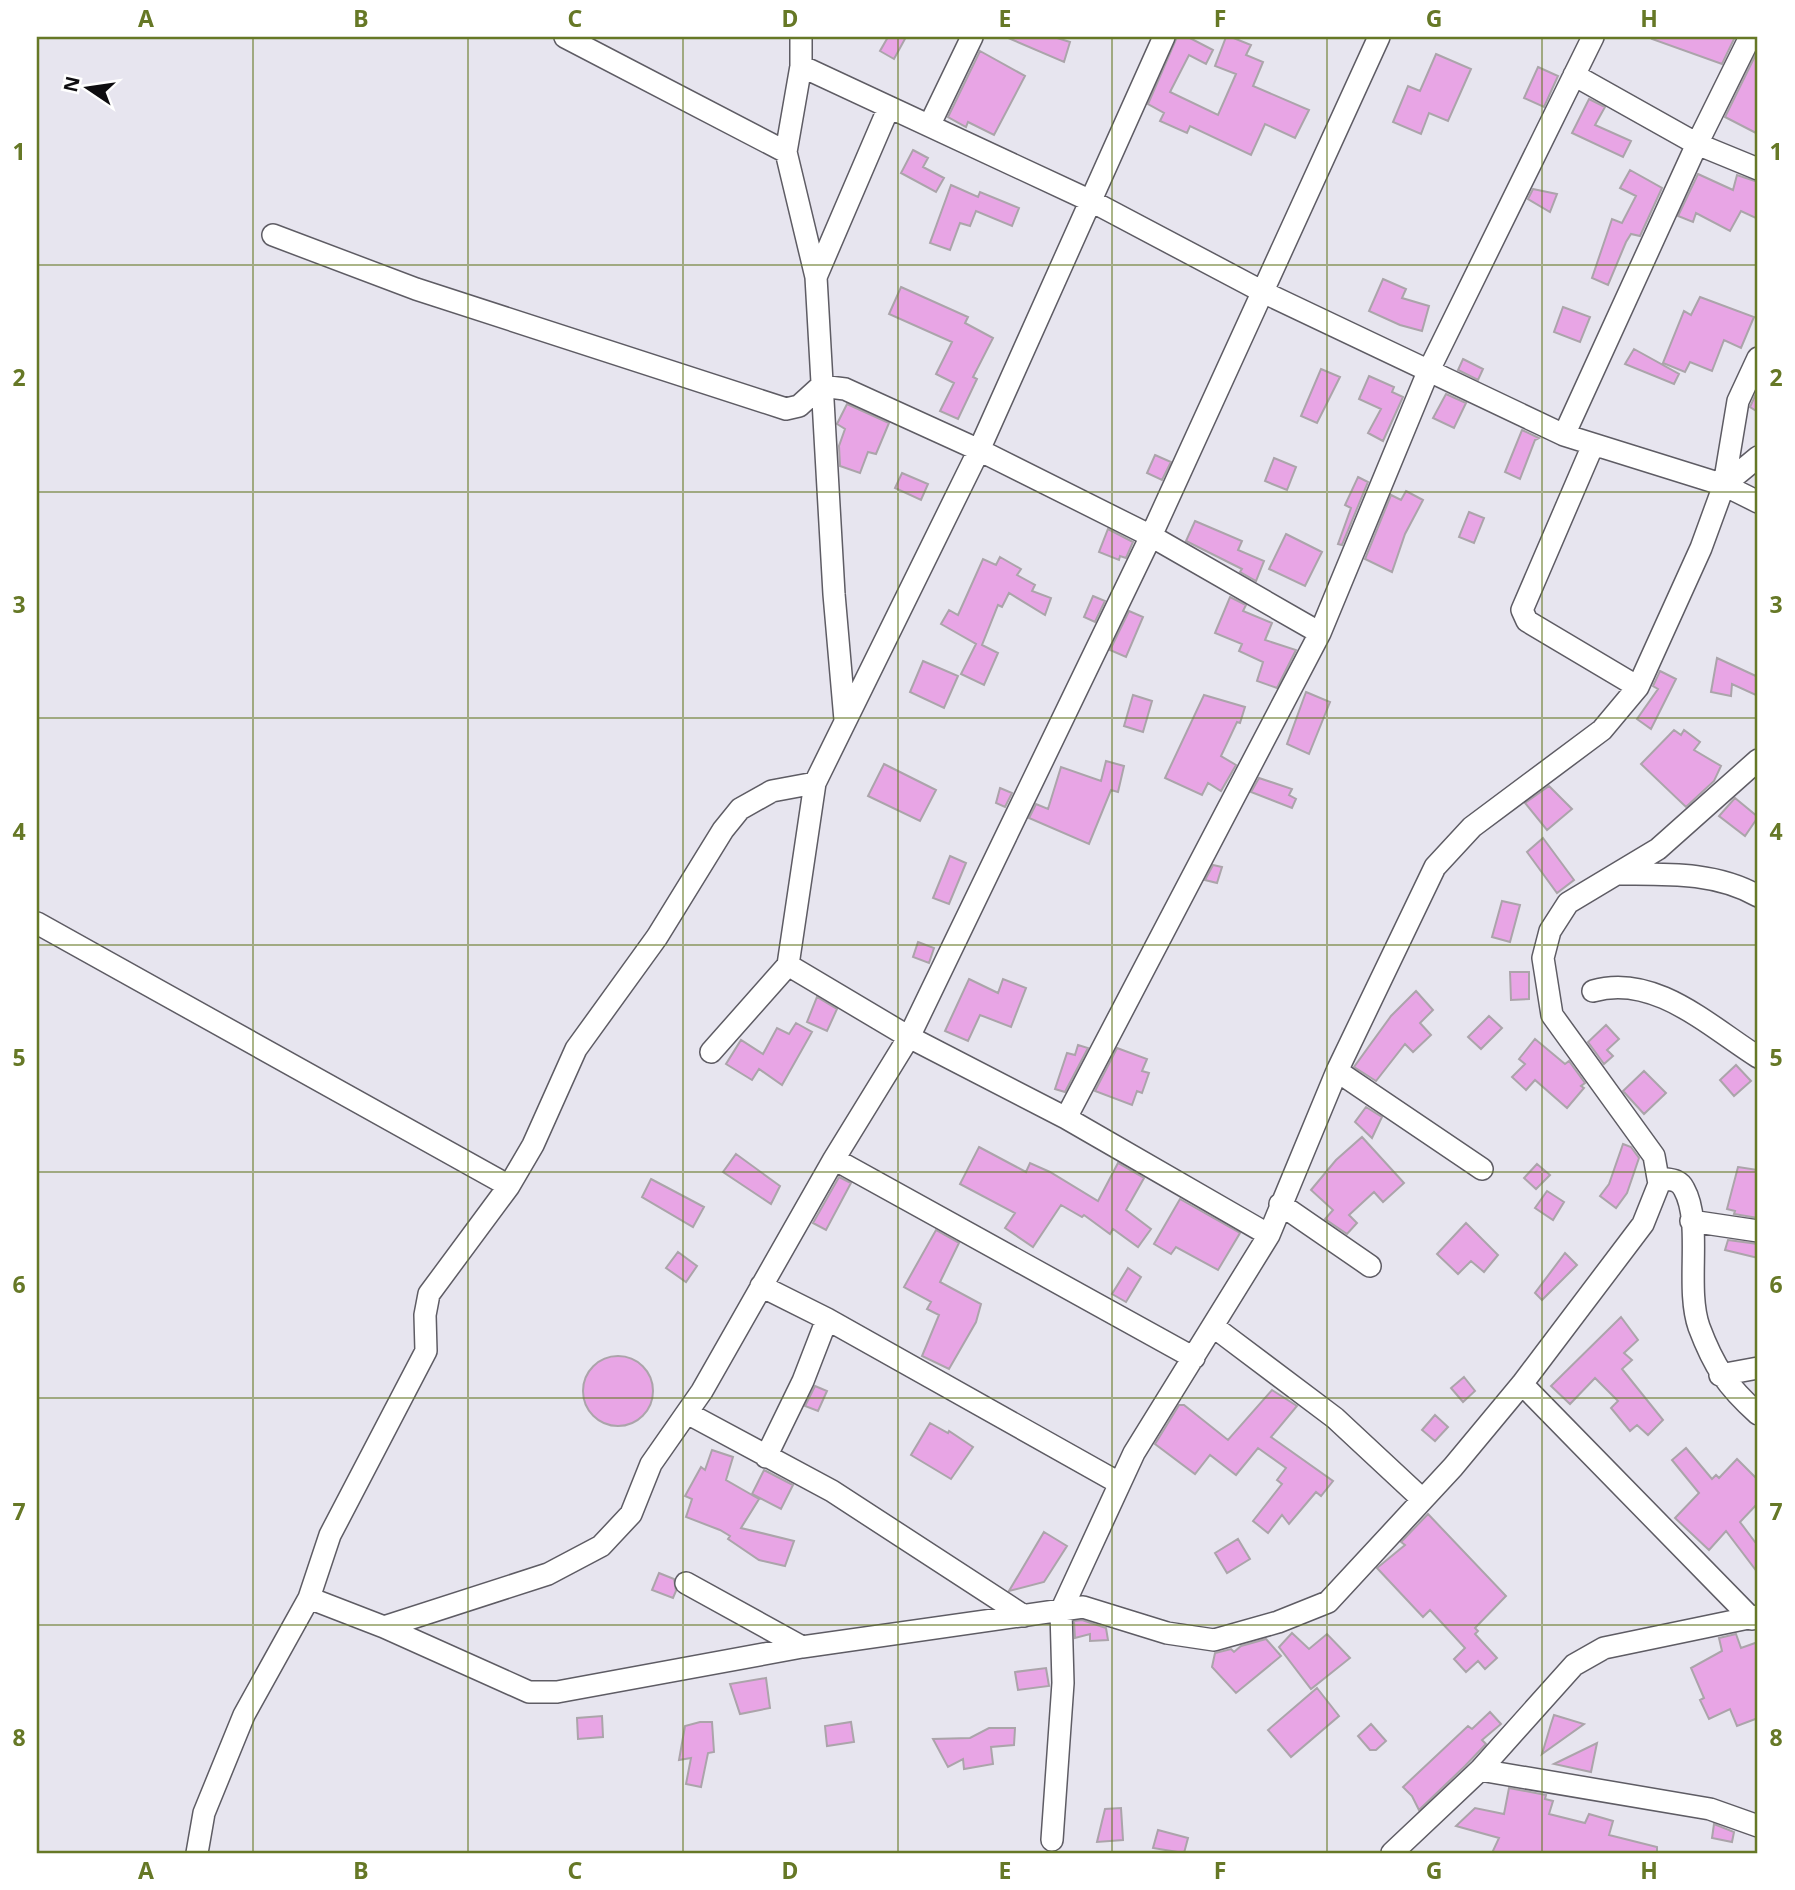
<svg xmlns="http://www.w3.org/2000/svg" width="1795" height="1890" viewBox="0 0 1795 1890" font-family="'Noto Sans',sans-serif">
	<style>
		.building { fill: #e8a5e5; stroke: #aba4aa; stroke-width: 2 }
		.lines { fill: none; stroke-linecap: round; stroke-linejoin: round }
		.minor-casing { stroke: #5e5c64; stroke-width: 24 }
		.minor { stroke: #fff; stroke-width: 21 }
		.grid { fill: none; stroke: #667826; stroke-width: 2; stroke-opacity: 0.55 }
		.neatline { fill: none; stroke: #667826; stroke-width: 2.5 }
		.grid-label { font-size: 23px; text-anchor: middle; font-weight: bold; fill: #667826 }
	</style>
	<rect width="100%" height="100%" fill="#e7e5ef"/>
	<path class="building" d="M888 37H906L894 59 880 51Z
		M1006 37H1054L1070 42 1064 62Z
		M1177 37H1188L1213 50 1206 64 1189 55 1170 92 1218 115 1236 74 1215 66 1226 37H1231L1251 45 1246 55 1263 62 1253 86 1309 110 1295 138 1265 124 1251 155 1190 126 1187 133 1160 121 1164 113 1148 104Z
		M1653 37H1735L1722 64 1652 39Z
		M1758 50V134L1725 117Z
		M980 51 1025 76 994 135 968 122 966 127 948 117Z
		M1436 54 1471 69 1448 121 1429 113 1421 134 1393 122 1408 86 1420 91Z
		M1538 67 1558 76 1544 107 1524 98Z
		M1589 99 1605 107 1595 125 1631 141 1623 157 1572 133Z
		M913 150 928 158 923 167 944 178 936 192 901 173Z
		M1630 170 1662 188 1640 236 1631 234 1626 242 1608 285 1592 278 1612 219 1622 223 1636 196 1620 188Z
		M1698 174 1733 190 1737 175 1758 182V219L1741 211 1730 231 1696 213 1693 222 1678 216Z
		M951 185 978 197 980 192 1019 208 1012 226 976 211 970 226 960 223 950 250 930 243Z
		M1533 189 1557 194 1550 212 1528 199Z
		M1383 279 1406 289 1402 298 1429 306 1422 331 1400 325 1369 311Z
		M901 287 968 317 965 323 993 338 973 377 977 379 958 419 940 411 954 383 936 374 952 342 889 314Z
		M1700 297 1754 317 1741 348 1724 340 1712 371 1690 362 1685 372 1663 363 1684 311 1691 315Z
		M1563 307 1590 317 1580 342 1554 332Z
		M1634 349 1679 374 1674 384 1625 364Z
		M1463 359 1483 369 1478 380 1458 370Z
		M1321 369 1340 377 1317 423 1301 416Z
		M1369 376 1394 387 1392 392 1403 397 1383 441 1368 433 1381 409 1359 399Z
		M1758 389V412L1750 407Z
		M1446 394 1466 403 1454 428 1433 418Z
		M847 404 889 423 876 454 868 452 860 473 840 466 839 446 845 429 837 424Z
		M1522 430 1539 438 1535 440 1520 479 1505 472Z
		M1155 455 1171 462 1162 480 1147 473Z
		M1274 458 1296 467 1287 490 1265 481Z
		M902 473 928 484 921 500 895 488Z
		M1358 477 1368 482 1342 545 1338 544 1351 508 1345 505Z
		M1406 491 1423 500 1405 534 1392 572 1365 559 1391 495 1401 500Z
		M1469 512 1484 518 1474 543 1459 537Z
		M1195 521 1242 541 1238 550 1264 561 1256 581 1240 572 1242 569 1186 541Z
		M1108 529 1133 542 1126 558 1120 556 1119 560 1099 552Z
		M1286 534 1322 552 1305 586 1269 569Z
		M1000 557 1021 569 1017 575 1035 585 1032 591 1051 598 1045 615 1009 593 1002 607 998 605 982 645 998 653 984 685 961 674 976 644 941 624 949 610 958 615 983 559 996 565Z
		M1093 596 1105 601 1095 622 1084 617Z
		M1230 597 1246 605 1243 611 1272 623 1265 640 1296 650 1277 688 1257 681 1263 662 1239 651 1242 644 1215 633Z
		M1129 611 1143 617 1126 657 1110 650Z
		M1717 658 1758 677V696L1732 684 1731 696 1711 692Z
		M923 661 958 676 944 708 910 692Z
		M1660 671 1676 679 1651 729 1637 719 1658 689 1653 686Z
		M1306 692 1330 702 1309 754 1287 744Z
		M1133 695 1152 701 1143 732 1124 726Z
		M1204 695 1245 707 1240 723 1237 722 1221 756 1236 765 1221 791 1208 783 1202 795 1165 778Z
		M1674 730 1681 735 1684 730 1700 742 1694 750 1721 766 1714 781 1686 807 1641 764Z
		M1106 761 1124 766 1118 792 1111 790 1089 844 1029 818 1036 804 1048 809 1061 767 1101 781Z
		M884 764 936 790 920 821 868 796Z
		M1259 778 1292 789 1289 795 1296 799 1292 808 1251 792Z
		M1549 786 1572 809 1547 830 1525 803Z
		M1000 788 1012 793 1005 807 996 803Z
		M1735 798 1758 817 1745 836 1719 816Z
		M1543 838 1574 880 1557 893 1527 852Z
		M950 856 966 863 949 904 933 898Z
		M1213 865 1222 867 1217 883 1205 880Z
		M1502 901 1520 905 1510 942 1492 937Z
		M918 942 934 948 929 963 913 957Z
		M1510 972H1529V999L1511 1000Z
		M969 979 998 993 1003 979 1026 988 1011 1027 980 1015 968 1041 945 1031Z
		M1416 991 1433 1010 1420 1023 1431 1035 1413 1052 1405 1044 1376 1081 1354 1067 1391 1016Z
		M817 997 837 1009 827 1031 807 1022Z
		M1489 1016 1502 1028 1481 1049 1468 1037Z
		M796 1023 812 1032 782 1085 759 1069 752 1080 726 1064 741 1040 763 1054 777 1028 789 1034Z
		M1606 1025 1619 1039 1607 1050 1613 1056 1604 1064 1588 1042Z
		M1535 1039 1565 1064 1569 1061 1585 1083 1581 1086 1584 1088 1567 1108 1535 1080 1526 1090 1512 1077 1525 1064 1519 1059Z
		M1078 1045 1088 1048 1065 1092 1055 1089 1067 1053 1075 1055Z
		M1117 1048 1147 1059 1142 1071 1149 1073 1142 1093 1137 1091 1132 1105 1095 1091Z
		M1736 1065 1751 1081 1734 1096 1720 1080Z
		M1644 1071 1666 1093 1644 1114 1623 1091Z
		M1366 1107 1382 1117 1372 1138 1355 1122Z
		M1362 1137 1404 1183 1383 1202 1374 1192 1349 1215 1357 1223 1347 1234 1325 1219 1333 1210 1311 1190 1336 1160Z
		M1623 1144 1631 1147 1639 1158 1627 1193 1616 1208 1600 1196 1609 1184Z
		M979 1147 1026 1172 1030 1163 1050 1172 1098 1201 1118 1163 1144 1178 1126 1210 1151 1229 1138 1247 1113 1229 1110 1234 1084 1215 1082 1217 1061 1205 1033 1247 1005 1228 1015 1213 960 1184Z
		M736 1154 780 1186 771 1204 723 1172Z
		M1537 1164 1550 1175 1536 1189 1524 1178Z
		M1738 1167 1758 1170V1218L1734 1214 1735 1211 1727 1209Z
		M839 1177 851 1183 826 1230 813 1223Z
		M651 1179 704 1207 693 1227 642 1197Z
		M1547 1191 1564 1202 1553 1220 1535 1208Z
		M1180 1199 1240 1233 1218 1270 1176 1247 1171 1254 1154 1244Z
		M1466 1223 1498 1255 1484 1272 1471 1261 1458 1274 1437 1254Z
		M936 1230 959 1243 940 1282 981 1304 976 1322 949 1369 922 1356 939 1315 927 1309 931 1302 904 1287Z
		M1728 1240 1758 1244V1258L1725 1250Z
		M678 1252 697 1266 686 1282 666 1268Z
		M1565 1253 1577 1265 1542 1300 1535 1293Z
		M1128 1268 1141 1277 1126 1302 1112 1294Z
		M1621 1317 1638 1340 1624 1353 1632 1360 1622 1369 1663 1420 1648 1435 1637 1425 1630 1431 1611 1408 1618 1401 1595 1378 1570 1404 1551 1386Z
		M583 1391a35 35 0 1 1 70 0a35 35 0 1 1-70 0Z
		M1464 1377 1475 1391 1463 1402 1451 1388Z
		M815 1386 827 1391 818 1411 805 1406Z
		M1272 1390 1297 1406 1271 1437 1333 1481 1321 1496 1316 1492 1289 1524 1282 1515 1268 1533 1253 1521 1282 1484 1277 1480 1286 1468 1258 1448 1236 1475 1210 1455 1195 1474 1155 1444 1179 1405H1184L1228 1440Z
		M1435 1415 1448 1427 1435 1441 1422 1430Z
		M930 1423 948 1433 949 1431 973 1447 951 1479 911 1455Z
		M1686 1448 1712 1479 1716 1475 1719 1478 1737 1459 1758 1480V1503L1740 1522 1758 1546V1573L1726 1531 1709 1550 1675 1518 1699 1493 1672 1460Z
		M712 1450 733 1457 726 1480 759 1499 741 1528 794 1541 785 1566 759 1560 728 1539 730 1536 720 1530 686 1517 692 1499 685 1496 701 1467 705 1470Z
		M764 1470 793 1485 781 1509 752 1494Z
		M1428 1514 1506 1596 1475 1628 1478 1631 1475 1634 1497 1658 1485 1669 1478 1661 1466 1672 1454 1659 1465 1648 1430 1610 1423 1617 1377 1568 1405 1545 1401 1542Z
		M1044 1532 1067 1546 1044 1582 1009 1591Z
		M1238 1539 1250 1559 1227 1573 1215 1553Z
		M659 1573 674 1579 676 1591 673 1598 652 1590Z
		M1082 1620 1106 1628 1108 1640 1090 1641V1634L1075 1638 1074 1621Z
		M1292 1633 1309 1649 1327 1634 1350 1658 1311 1689 1279 1647Z
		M1736 1634 1741 1648 1758 1642V1718L1737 1726 1730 1709 1709 1719 1700 1700 1704 1698 1691 1668 1722 1651 1719 1638Z
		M1266 1639 1281 1656 1236 1693 1212 1667 1215 1653 1231 1649 1234 1652 1241 1646Z
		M1046 1668 1049 1686 1018 1690 1015 1672Z
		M766 1678 770 1708 740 1714 730 1684Z
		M1317 1688 1339 1716 1291 1757 1268 1730Z
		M1490 1712 1501 1724 1482 1740 1486 1744 1465 1766 1419 1810 1412 1796 1403 1787 1468 1726 1472 1729Z
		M1554 1715 1584 1724 1542 1754 1551 1724Z
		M602 1716 603 1737 578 1739 577 1718Z
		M700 1722H712L714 1752 708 1753 701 1787 686 1784 691 1758 679 1760 685 1726Z
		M851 1722 854 1742 827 1746 825 1726Z
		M1371 1724 1386 1741 1376 1750H1370L1358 1736Z
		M989 1728H1015L1014 1745 991 1747 993 1764 964 1769 963 1759 948 1767 933 1739 970 1738Z
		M1597 1743 1591 1772 1554 1764Z
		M1509 1788 1546 1795 1545 1799 1553 1801 1549 1814 1585 1823 1589 1814 1613 1821 1609 1835 1657 1847V1853H1492L1499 1838 1456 1826 1475 1808 1504 1814Z
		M1121 1808 1123 1840 1097 1842 1105 1809Z
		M1714 1824 1734 1832 1732 1842 1712 1838Z
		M1158 1830 1188 1838 1184 1853 1153 1848Z"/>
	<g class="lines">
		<defs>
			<path id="minor" d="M565 37 786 152
				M801 37V66L786 152 816 277 834 594 845 720
				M1164 37 979 450 815 783 788 965 909 1037 1066 1118 1269 1235
				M801 66 1093 202 1265 293 1564 435 1724 485 1758 502
				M1574 75 1697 144 1758 169
				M930 124 972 37
				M273 235 416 289 786 409 799 406 821 386 845 389 979 450 1151 536 1320 633
				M816 277 889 107
				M1564 435 1697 144 1750 37
				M1593 445 1522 610 1527 621 1638 687
				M1724 485 1758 457
				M1621 874C1668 874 1716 872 1758 896
				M37 923 509 1186
				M1593 991C1654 973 1709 1026 1758 1057
				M711 1052 788 965
				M1337 1071 1482 1169
				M1066 1118 1320 633 1428 372 1593 37
				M834 1159 1194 1358
				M1659 1184 1654 1156 1552 1015 1543 958 1550 931 1568 903 1658 849 1758 760
				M1280 1204 1370 1266
				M1691 1221 1758 1231
				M761 1286 827 1319 1119 1483
				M1214 1327 1335 1418 1422 1499
				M1720 1375 1758 1368
				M1522 1384 1752 1619
				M687 1413 832 1491 1024 1616
				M766 1457 803 1381 827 1319
				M686 1583 802 1647
				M309 1598 384 1627 529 1692H557L802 1647 1083 1607 1167 1633 1214 1640 1278 1622 1328 1602 1453 1467 1522 1384 1643 1224 1659 1184 1666 1179C1674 1180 1680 1181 1684 1189 1703 1223 1685 1287 1699 1327 1714 1367 1727 1386 1758 1414
				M384 1627 548 1574 601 1546 631 1514 651 1464 702 1391 834 1159 909 1037 1151 536 1379 37
				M1480 1770 1710 1809 1758 1826
				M1052 1840 1063 1683 1061 1611 1134 1453 1269 1235 1337 1071 1435 867 1472 827 1602 730 1638 687 1701 548 1724 485 1738 401 1758 358
				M197 1853 204 1813 244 1715 309 1598 330 1535 426 1351 425 1315 429 1294 509 1186 533 1145 576 1049 657 937 723 830 740 809 772 791 815 783
				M1392 1853 1480 1770 1574 1665 1604 1648 1758 1616"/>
		</defs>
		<use href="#minor" class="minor-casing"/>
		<use href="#minor" class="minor"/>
	</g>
	<path class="grid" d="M253 37V1853M468 37V1853M683 37V1853M898 37V1853M1112 37V1853M1327 37V1853M1542 37V1853M37 265H1758M37 492H1758M37 718H1758M37 945H1758M37 1172H1758M37 1398H1758M37 1625H1758"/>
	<rect width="1795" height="1890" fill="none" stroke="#ffffff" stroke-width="77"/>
	<g transform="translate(88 88) rotate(283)" stroke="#ffffff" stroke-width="5" paint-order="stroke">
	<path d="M0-5L12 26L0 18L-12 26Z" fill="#0e0d10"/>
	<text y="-10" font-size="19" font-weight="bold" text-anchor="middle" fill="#0e0d10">N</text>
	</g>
	<rect x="38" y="38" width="1718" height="1814" class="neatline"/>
	<g class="grid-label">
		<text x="146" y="27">A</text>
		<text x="361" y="27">B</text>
		<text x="575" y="27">C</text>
		<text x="790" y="27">D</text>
		<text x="1005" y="27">E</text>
		<text x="1220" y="27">F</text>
		<text x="1434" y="27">G</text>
		<text x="1649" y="27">H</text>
		<text x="19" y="160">1</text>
		<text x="1776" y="160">1</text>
		<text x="19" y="386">2</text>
		<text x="1776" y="386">2</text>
		<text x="19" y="613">3</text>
		<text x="1776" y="613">3</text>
		<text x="19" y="840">4</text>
		<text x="1776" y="840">4</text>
		<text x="19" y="1066">5</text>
		<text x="1776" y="1066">5</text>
		<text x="19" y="1293">6</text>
		<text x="1776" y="1293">6</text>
		<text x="19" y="1520">7</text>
		<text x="1776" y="1520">7</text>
		<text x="19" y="1746">8</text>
		<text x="1776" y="1746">8</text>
		<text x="146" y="1879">A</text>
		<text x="361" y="1879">B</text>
		<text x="575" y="1879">C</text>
		<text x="790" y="1879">D</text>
		<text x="1005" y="1879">E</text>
		<text x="1220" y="1879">F</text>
		<text x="1434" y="1879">G</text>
		<text x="1649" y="1879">H</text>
	</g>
</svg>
